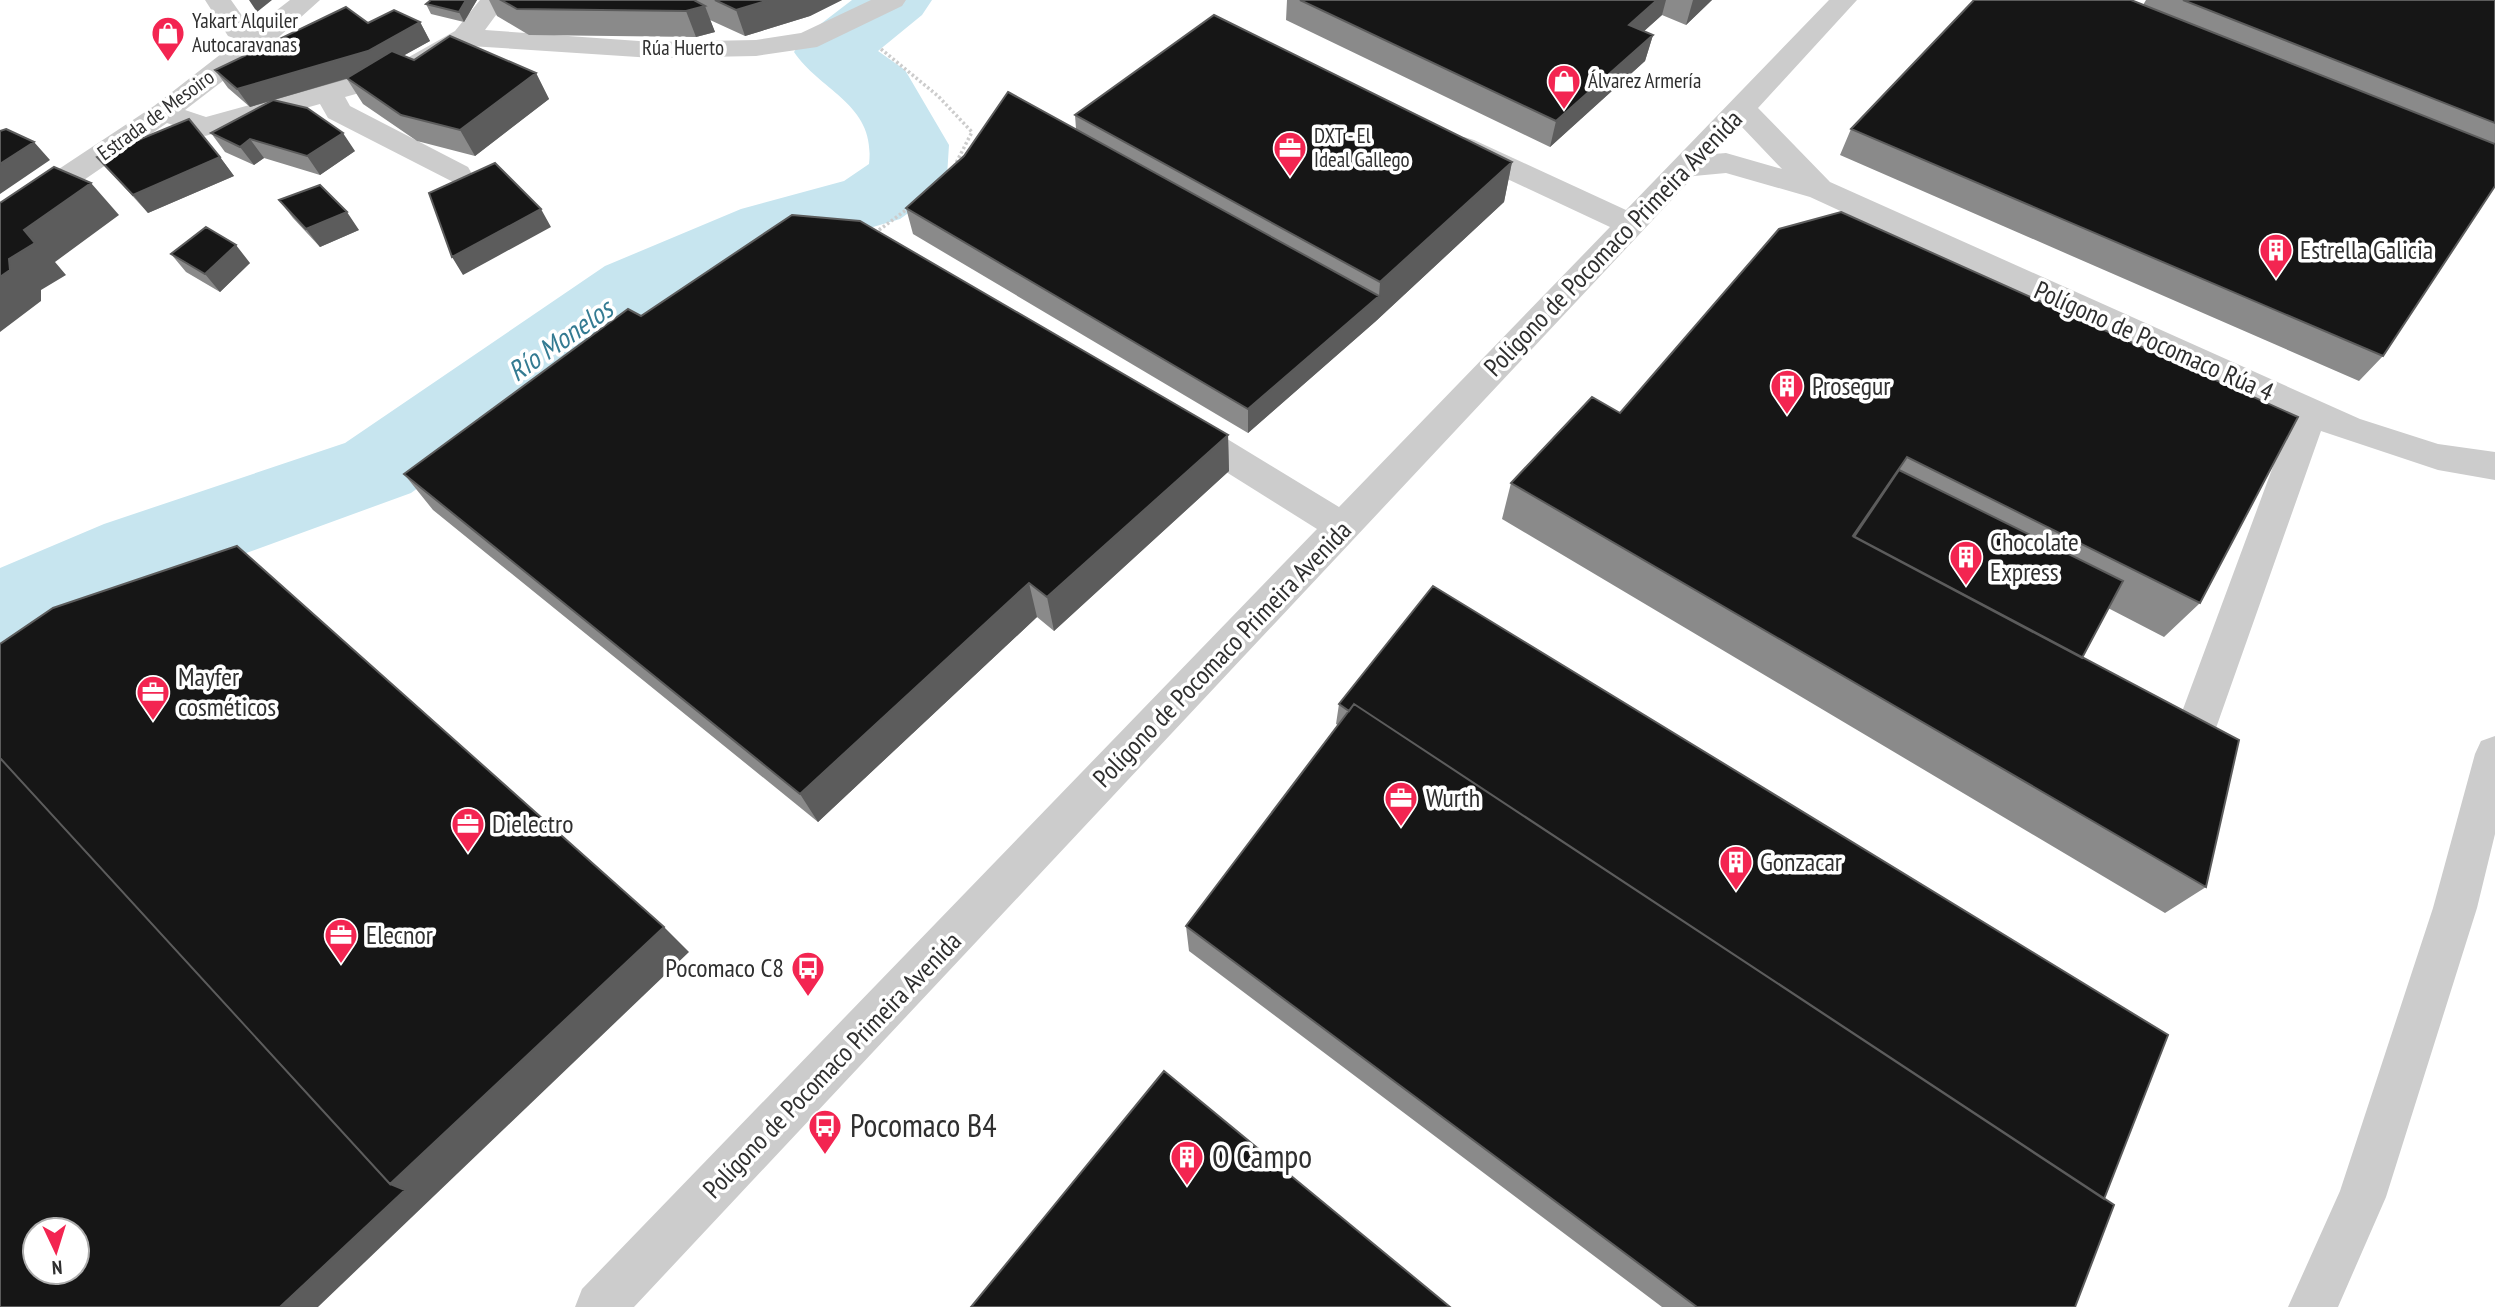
<svg xmlns="http://www.w3.org/2000/svg" width="2495" height="1307" viewBox="0 0 2495 1307" font-family="'PT Sans Narrow',sans-serif">
	<style>
		.lines { fill: none; stroke-linecap: round; stroke-linejoin: round }
		.river { fill: #c7e5ef; fill-rule: evenodd }
		.path { stroke: #ccc; stroke-width: 3.5; stroke-dasharray: 2.5 2.5; stroke-linecap: butt }
		.minor { fill: #ccc; fill-rule: evenodd }
		.wall { fill: #8a8a8a }
		.shaded-wall { fill: #5c5c5c }
		.building { fill: #161616; stroke: #5c5c5c; stroke-width: 2; fill-rule: evenodd }
		.labels { text-anchor: middle; stroke-width: 7; stroke-linejoin: round; paint-order: stroke }
		.far-poi-label { font-size: 21px; fill: #2f2f2f; stroke: #fff; text-anchor: start }
		.far-street-label { font-size: 21px; fill: #2f2f2f; stroke: #fff }
		.street-label { font-size: 26px; fill: #2f2f2f; stroke: #fff }
		.poi-label { font-size: 26px; fill: #2f2f2f; stroke: #fff; text-anchor: start }
		.water-label { font-size: 28px; font-style: italic; fill: #347b92; stroke: #fff }
		.near-poi-label { font-size: 32px; fill: #2f2f2f; stroke: #fff; text-anchor: start }
	</style>
	<rect width="100%" height="100%" fill="#fff"/>
	<g class="lines">
		<path class="river" d="M852 0H932L922 15 878 51 905 70 949 145 947 176 935 194 900 219 799 249 665 308 411 493 172 580 35 641 0 653V568L104 524 345 443 605 266 741 209 844 181 869 164C876 104 821 92 794 52L805 36Z"/>
		<path class="path" d="M881 49 938 96 972 132 953 169
			M875 233 910 207"/>
		<path class="minor" d="M205 0H231L248 24 255 27 290 0H320L271 44 185 110 206 117 393 66 455 31 480 0H507L485 30 653 42 756 40 801 33 871 0H906L902 6 817 47 756 56 653 58 470 46 413 78 345 97 350 106 468 167 472 174 468 181 457 184 328 118 320 104 205 136 167 123 11 230 0 233V208L154 106 239 40 228 36Z
			M1829 0H1857L1758 108 1830 182 2360 419 2438 444 2495 452V480L2438 470 2321 431 2216 728 2210 740 2196 745 2182 740 2176 728 2291 418 1810 197 1726 173 1694 176 634 1307H575L582 1289 1317 529 1172 438 1167 429 1172 420 1184 416 1196 420 1339 507 1610 227 1454 154 1449 147 1454 140 1464 137 1474 140 1626 210ZM1741 126 1782 169 1726 153 1714 154Z
			M2495 736V834L2477 908 2386 1197 2338 1307H2288L2340 1191 2433 908 2475 754 2481 741Z"/>
	</g>
	<path class="wall" d="M431 0H477L464 22 431 14 426 4Z
		M489 0H842L810 16 745 36 710 20 715 32 696 37 529 35 497 16Z
		M1287 0H1712L1686 25 1662 15 1644 31 1653 35 1645 61 1550 147 1286 20Z
		M2146 0H2495V186L2383 356 2359 381 1840 155 1851 129 2143 5Z
		M420 22 430 41 403 56 414 60 536 73 549 99 475 156 417 141 363 104 347 79 250 107 228 88 215 70 368 23Z
		M1075 115 1512 162 1504 202 1376 321 1248 433 913 234 906 208 1076 129Z
		M211 133 355 151 320 175 264 158 254 165 225 152Z
		M97 157H220L234 176 148 213Z
		M279 200 359 230 320 247 293 218Z
		M1779 229 2200 603 2164 637 2108 608 2082 658 2206 887 2165 913 1502 519 1511 483 1620 413Z
		M171 254 250 263 220 292 186 272Z
		M641 316 1228 435 1229 471 1054 631 1037 617 818 822 433 510 404 474Z
		M1339 704 2104 1199 2075 1307H1662L1189 951 1186 926 1338 725 1336 724Z"/>
	<path class="shaded-wall" d="M249 0H272L257 12Z
		M466 0H477L464 22 459 12Z
		M769 0H842L810 16 745 36 736 10Z
		M1657 0H1666L1662 15 1622 51 1629 25Z
		M1693 0H1712L1686 25Z
		M705 6 715 32 696 37 686 11Z
		M420 22 430 41 379 69 250 107 237 89Z
		M1653 35 1645 61 1550 147 1556 121Z
		M536 73 549 99 475 156 460 130Z
		M343 133 355 151 320 175 307 156Z
		M250 139 264 158 254 165 240 147Z
		M34 142 50 160 0 194V164Z
		M220 157 234 176 148 213 133 195Z
		M1512 162 1504 202 1376 321 1248 433V409L1379 296 1380 282Z
		M91 183 119 215 55 262 66 275 41 290V301L0 332V277L24 230Z
		M541 209 551 227 463 275 452 257Z
		M347 212 359 230 320 247 306 229Z
		M236 245 250 263 220 292 205 274Z
		M1228 435 1229 471 1054 631 1047 597Z
		M1029 583 1037 617 818 822 800 794Z
		M664 927 689 952 318 1307H280L390 1184Z"/>
	<path class="building" d="M431 0H466L459 12 426 4Z
		M501 0H694L705 6 686 11 517 9Z
		M715 0H769L736 10Z
		M1300 0H1657L1629 25 1653 35 1556 121Z
		M1974 0H2131L2495 144V186L2383 356 1851 129Z
		M2183 0H2495V123Z
		M346 7 368 23 394 10 420 22 368 51 237 89 215 70Z
		M1214 15 1512 162 1380 282 1075 115Z
		M450 36 536 73 460 130 401 115 347 78 392 51 414 60Z
		M1008 92 1379 296 1248 409 906 208 964 156Z
		M273 100 307 108 343 133 307 156 250 139 240 147 211 133Z
		M189 119 220 157 133 195 97 157Z
		M6 129 34 142 0 164V131Z
		M495 163 541 209 452 257 429 193Z
		M54 167 91 183 24 230 35 243 9 259 10 270 0 277V203Z
		M320 185 347 212 306 229 279 200Z
		M1841 212 2298 417 2200 603 1907 457 1853 536 2239 740 2206 887 1511 483 1592 397 1620 413 1779 229Z
		M792 215 860 221 1228 435 1047 597 1029 583 800 794 404 474 628 309 641 316Z
		M206 227 236 245 205 274 171 254Z
		M1899 470 2123 581 2082 658 1854 537Z
		M237 546 664 927 390 1184 0 758V644L53 608Z
		M1433 586 2168 1035 2104 1199 1354 704 1349 711 1339 704Z
		M1354 704 2114 1205 2075 1307H1697L1186 926Z
		M0 758 390 1184 405 1190 280 1307H0ZM35 1230H77V1272H35Z
		M1164 1071 1450 1307H971Z"/>
	<defs>
		<symbol id="shop-pin" viewBox="-11 -11 22 30"><path d="M0 17L-7.5 6A9.5 9.5 0 1 1 7.5 6Z" fill="#f32551" stroke="#fff"/><path d="M-5-2.5h2.3a2.7 3.5 0 0 1 5.4 0H5L5.5 6h-11ZM-1.5-2.5h3a1.5 2.3 0 0 0-3 0Z" fill="#fff"/></symbol>
		<symbol id="office-pin" viewBox="-11 -11 22 30"><path d="M0 17L-7.5 6A9.5 9.5 0 1 1 7.5 6Z" fill="#f32551" stroke="#fff"/><path d="M-6-3h4V-5.5h4V-3h4V5H-6ZM-1-4.5V-3h2v-1.5ZM-6 0V1H6V0Z" fill="#fff"/></symbol>
		<symbol id="building-pin" viewBox="-11 -11 22 30"><path d="M0 17L-7.5 6A9.5 9.5 0 1 1 7.5 6Z" fill="#f32551" stroke="#fff"/><path d="M-4-6H4V6H1V3H-1V6H-4ZM-2.5-4.3h1.7v1.8h-1.7ZM.8-4.3h1.7v1.8H.8ZM-2.5-1h1.7V.8h-1.7ZM.8-1h1.7V.8H.8Z" fill="#fff"/></symbol>
		<symbol id="bus-pin" viewBox="-11 -11 22 30"><path d="M0 17L-7.5 6A9.5 9.5 0 1 1 7.5 6Z" fill="#f32551" stroke="#fff"/><path d="M-5-6H5V4H4V6H2V4H-2V6H-4V4H-5ZM-3.5-4V0h7V-4ZM-3.5 1.2v1.5H-2V1.2ZM2 1.2v1.5H3.5V1.2Z" fill="#fff"/></symbol>
	</defs>
	<g fill-rule="evenodd">
		<use href="#shop-pin" x="149" y="14" width="38" height="52"/>
		<use href="#shop-pin" x="1545" y="62" width="38" height="52"/>
		<use href="#office-pin" x="1271" y="129" width="38" height="52"/>
		<use href="#building-pin" x="2257" y="231" width="38" height="52"/>
		<use href="#building-pin" x="1768" y="367" width="38" height="52"/>
		<use href="#building-pin" x="1947" y="538" width="38" height="52"/>
		<use href="#office-pin" x="134" y="673" width="38" height="52"/>
		<use href="#office-pin" x="1382" y="779" width="38" height="52"/>
		<use href="#office-pin" x="449" y="805" width="38" height="52"/>
		<use href="#building-pin" x="1717" y="843" width="38" height="52"/>
		<use href="#office-pin" x="322" y="916" width="38" height="52"/>
		<use href="#bus-pin" x="789" y="949" width="38" height="52"/>
		<use href="#bus-pin" x="806" y="1107" width="38" height="52"/>
		<use href="#building-pin" x="1168" y="1138" width="38" height="52"/>
	</g>
	<g class="labels">
		<g class="far-poi-label">
			<text x="192" y="28">Yakart Alquiler<tspan x="192" dy="24">Autocaravanas</tspan></text>
			<text x="1588" y="88">Álvarez Armería</text>
			<text x="1314" y="143">DXT - El<tspan x="1314" dy="24">Ideal Gallego</tspan></text>
		</g>
		<g class="far-street-label">
			<text x="683" y="55">Rúa Huerto</text>
			<text transform="translate(156 115) rotate(-36)" y="7">Estrada de Mesoiro</text>
		</g>
		<g class="street-label">
			<text transform="translate(1613 243) rotate(-46)" y="9">Polígono de Pocomaco Primeira Avenida</text>
			<text transform="translate(2154 341) rotate(24)" y="9">Polígono de Pocomaco Rúa 4</text>
			<text transform="translate(1222 654) rotate(-46)" y="9">Polígono de Pocomaco Primeira Avenida</text>
			<text transform="translate(832 1065) rotate(-46)" y="9">Polígono de Pocomaco Primeira Avenida</text>
		</g>
		<g class="poi-label">
			<text x="2300" y="259">Estrella Galicia</text>
			<text x="1812" y="395">Prosegur</text>
			<text x="1990" y="551">Chocolate<tspan x="1990" dy="30">Express</tspan></text>
			<text x="178" y="686">Mayfer<tspan x="178" dy="30">cosméticos</tspan></text>
			<text x="1426" y="807">Wurth</text>
			<text x="492" y="833">Dielectro</text>
			<text x="1760" y="871">Gonzacar</text>
			<text x="366" y="944">Elecnor</text>
			<text x="784" y="977" text-anchor="end">Pocomaco C8</text>
		</g>
		<g class="water-label">
			<text transform="translate(560 340) rotate(-35)" y="10">Río Monelos</text>
		</g>
		<g class="near-poi-label">
			<text x="850" y="1137">Pocomaco B4</text>
			<text x="1212" y="1168">O Campo</text>
		</g>
	</g>
	<g transform="translate(56 1251) rotate(176)"><circle r="33" fill="#ffffff" stroke="#acacac" stroke-width="2"/>
	<path d="M0-5L12 26L0 18L-12 26Z" fill="#f32551"/>
	<text y="-10" font-size="19" font-weight="bold" text-anchor="middle" fill="#2f2f2f">N</text>
	</g>
</svg>
